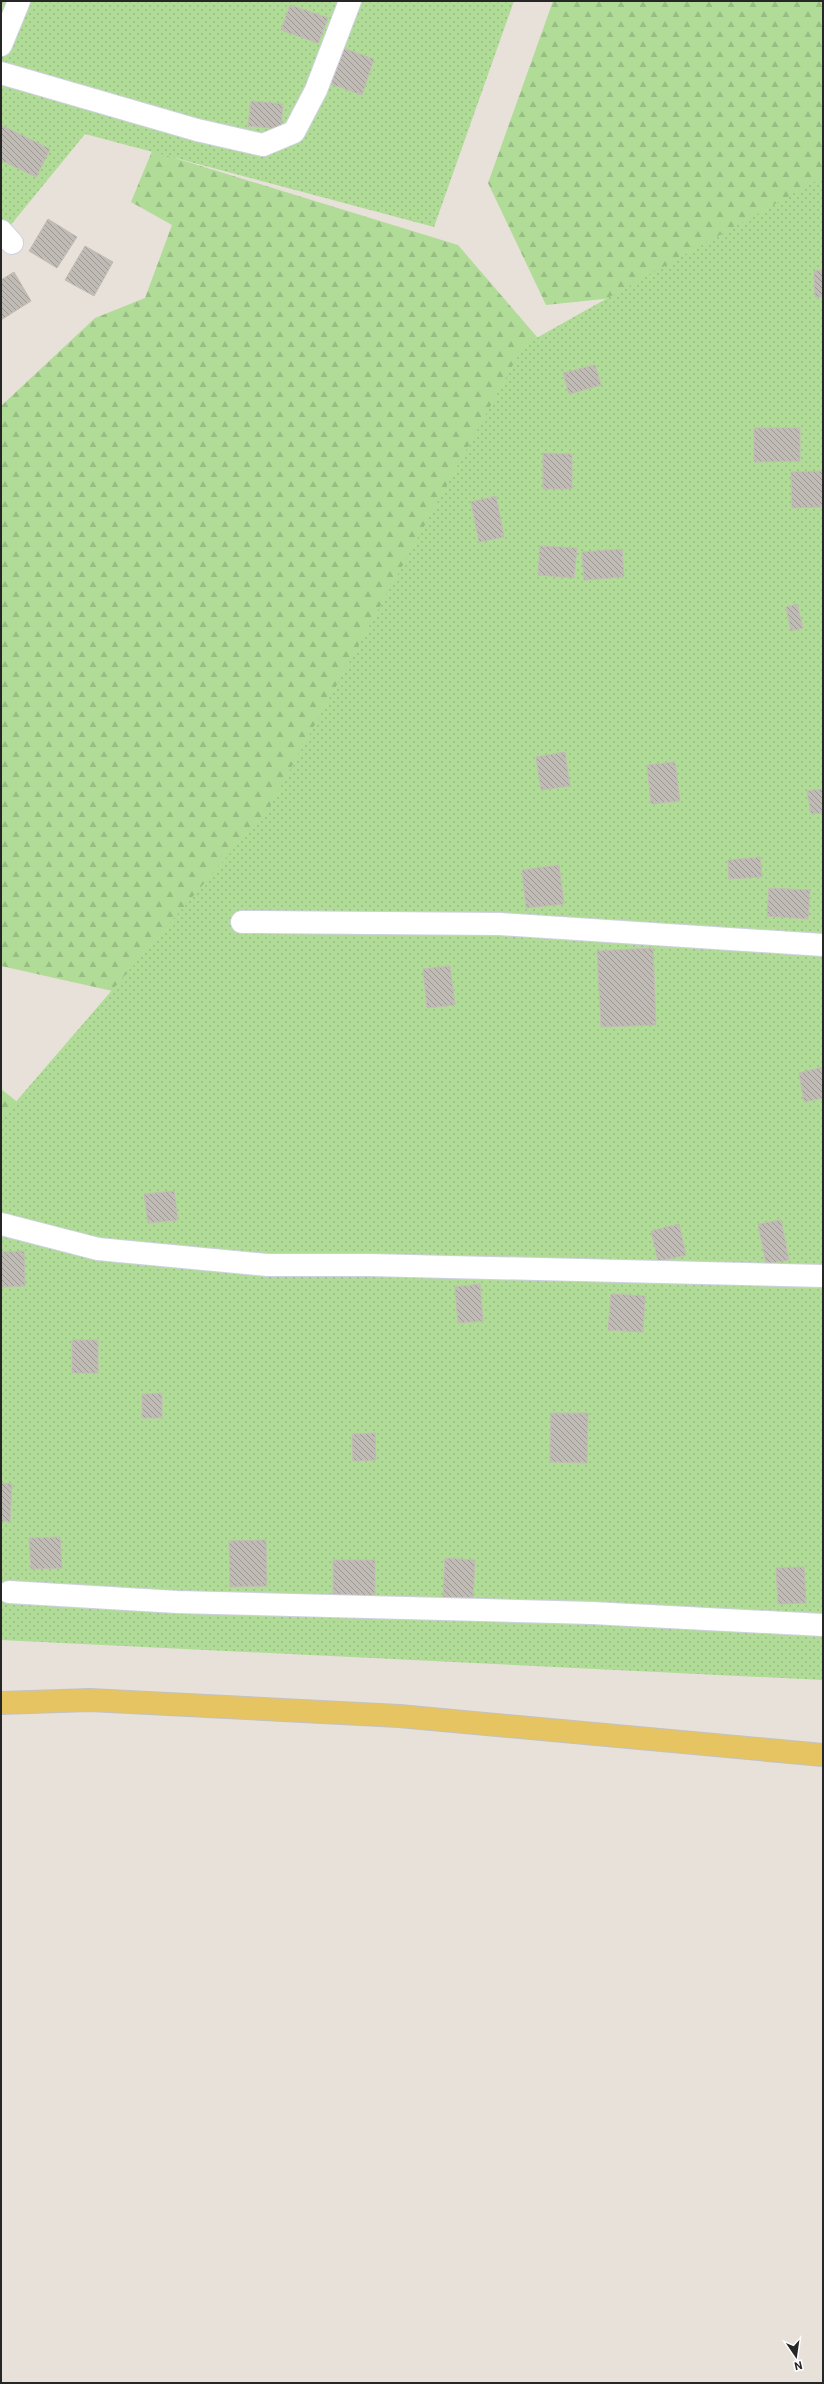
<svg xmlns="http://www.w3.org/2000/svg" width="824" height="2384" viewBox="0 0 824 2384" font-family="Roboto,sans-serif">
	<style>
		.forest { fill: url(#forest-firs) }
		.garden { fill: url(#garden-dots) }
		.building { fill: url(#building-back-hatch); stroke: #c3bdb3 }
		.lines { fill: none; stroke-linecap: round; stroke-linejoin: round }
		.minor-casing { stroke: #ced1df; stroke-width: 24 }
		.major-casing { stroke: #c2c2c2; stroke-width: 24 }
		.minor { stroke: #fff; stroke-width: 22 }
		.major { stroke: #e5c461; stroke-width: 22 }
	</style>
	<defs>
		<pattern id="forest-firs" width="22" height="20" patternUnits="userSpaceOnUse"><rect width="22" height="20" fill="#b0dc98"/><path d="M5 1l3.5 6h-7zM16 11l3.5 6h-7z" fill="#97bd83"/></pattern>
		<pattern id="garden-dots" width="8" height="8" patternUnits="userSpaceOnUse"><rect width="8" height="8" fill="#b0dc98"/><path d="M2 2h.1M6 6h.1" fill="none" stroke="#97bd83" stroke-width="1.8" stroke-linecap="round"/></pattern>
		<pattern id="building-back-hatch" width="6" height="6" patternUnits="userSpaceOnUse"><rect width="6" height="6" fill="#c0bbb5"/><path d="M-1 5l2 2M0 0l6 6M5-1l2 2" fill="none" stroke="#9c9893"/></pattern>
	</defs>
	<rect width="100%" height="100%" fill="#e8e1d9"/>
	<path class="forest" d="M553 1H823V231L737 285 546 305 488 183Z
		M152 151 458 245 550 352 206 1012 1 966V406L95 318 145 298 172 225 131 202Z
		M1 1089 29 1111 1 1189Z"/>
	<path class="garden" d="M1 1H514L434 227 85 134 1 237Z
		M823 177V1680L1 1640V1119L269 808 524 345Z"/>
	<path class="building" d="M290 5 328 18 318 43 281 30Z
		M340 47 374 59 362 95 328 83Z
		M251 101 283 104 281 129 248 126Z
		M1 125 50 149 36 177 1 160Z
		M48 219 77 237 57 268 29 251Z
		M85 246 113 262 94 296 65 280Z
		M823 270V297H815L814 271Z
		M14 272 31 301 1 320V280Z
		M595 365 601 385 569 394 563 373Z
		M754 428H800V461L754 462Z
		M543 453 572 454V489H543Z
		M823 471V507L792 508 791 472Z
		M496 496 504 537 479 542 471 502Z
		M540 546 577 548 574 578 538 575Z
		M622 549 624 577 584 580 582 552Z
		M797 604 803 628 791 631 786 607Z
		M565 752 570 786 541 790 536 757Z
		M675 762 680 801 651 804 647 765Z
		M823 789V813L811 814 807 791Z
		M760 857 762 877 729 879 728 860Z
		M559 865 564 904 526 908 522 870Z
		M769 888 810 890 808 919 767 916Z
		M653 948 656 1025 601 1027 597 951Z
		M450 966 455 1005 427 1008 423 969Z
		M823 1067V1098L804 1102 799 1073Z
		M174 1191 178 1220 148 1223 144 1194Z
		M781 1220 789 1260 766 1264 758 1224Z
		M679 1224 686 1255 658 1261 651 1231Z
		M24 1251 25 1286 1 1287V1252Z
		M480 1284 483 1321 458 1323 455 1287Z
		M611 1294 645 1296 643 1332 608 1330Z
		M72 1340H98V1373H72Z
		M162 1393V1418H142V1394Z
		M551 1413H588L587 1463 550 1462Z
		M375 1433 376 1460 353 1461 352 1434Z
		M1 1483 12 1484 10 1522 1 1521Z
		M60 1537 62 1568 31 1569 29 1538Z
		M266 1540 267 1586 230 1587 229 1541Z
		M445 1558 475 1560 473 1598 443 1597Z
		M333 1560H375V1597L333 1596Z
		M804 1567 806 1603 778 1604 776 1568Z"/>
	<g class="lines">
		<defs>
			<path id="minor" d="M1 45 19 1
				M1 73 197 130 263 145 294 132 316 90 350 1
				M1 231 12 243
				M242 922 500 924 823 945
				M1 1224 98 1249 267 1265H369L823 1276
				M9 1592 177 1602 592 1613 823 1625"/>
			<path id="major" d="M1 1703 90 1700 399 1716 823 1755"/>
		</defs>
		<use href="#minor" class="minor-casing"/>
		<use href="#major" class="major-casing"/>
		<use href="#minor" class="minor"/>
		<use href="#major" class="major"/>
	</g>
	<rect width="824" height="2384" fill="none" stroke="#262626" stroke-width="4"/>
	<g transform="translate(796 2356) rotate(167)" stroke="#ffffff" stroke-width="3" paint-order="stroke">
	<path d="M0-3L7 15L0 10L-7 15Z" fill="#262626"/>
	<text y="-6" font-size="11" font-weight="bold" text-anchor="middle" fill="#262626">N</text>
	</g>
</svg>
